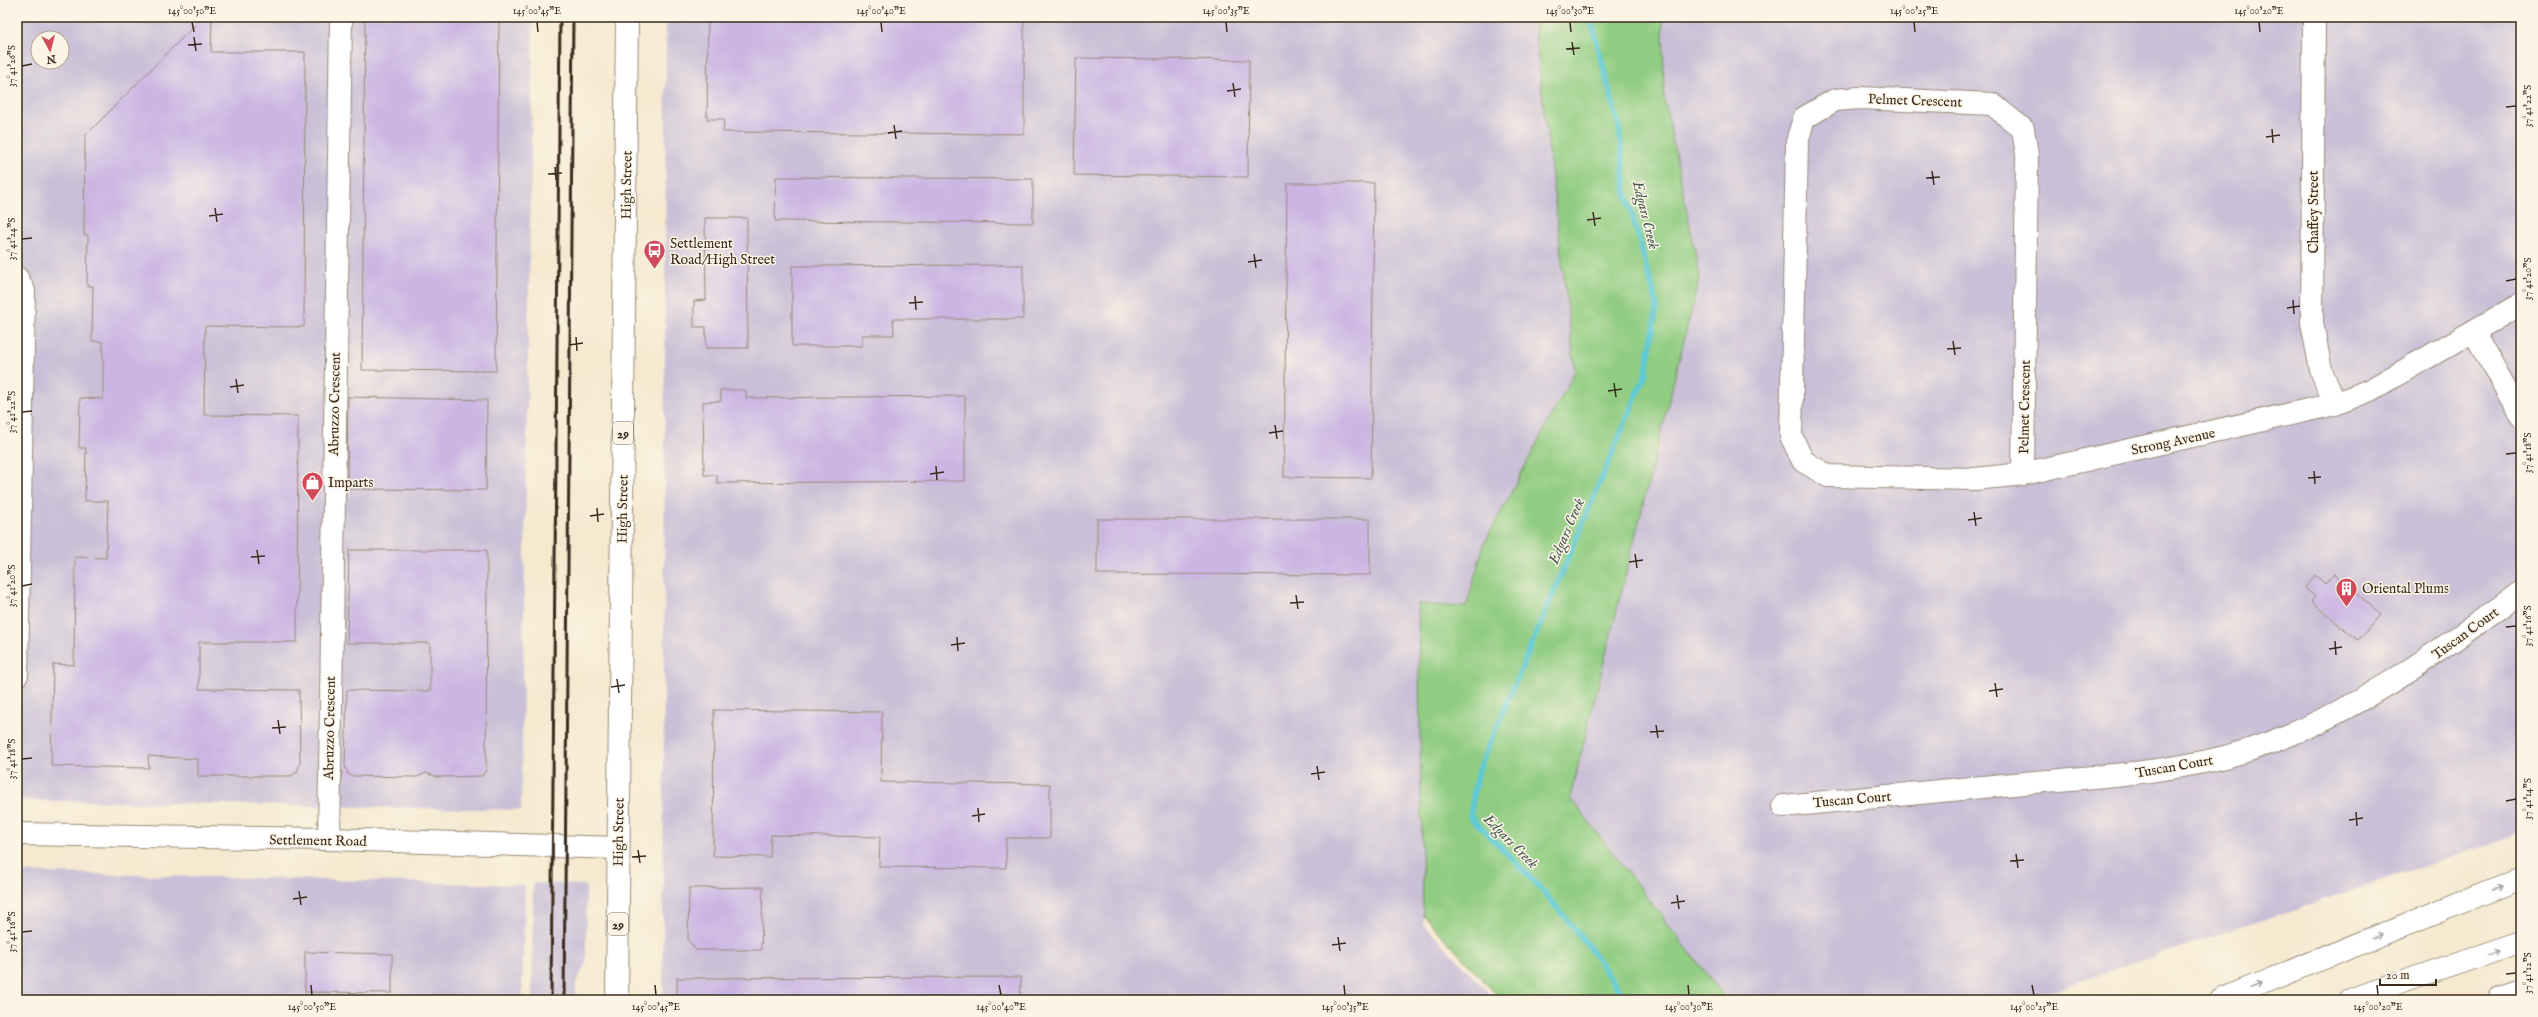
<svg xmlns="http://www.w3.org/2000/svg" width="2538" height="1017" viewBox="0 0 2538 1017" font-family="'IM FELL English',serif">
	<style>
		.industrial { fill: #c9bfd7; fill-rule: evenodd }
		.green { fill: #90cc81; stroke: #667b50 }
		.lines { fill: none; stroke-linecap: round; stroke-linejoin: round }
		.stream { stroke: #5dc9d5; stroke-width: 5.5 }
		.building { fill: #cbb6e3 }
		.street-casing { stroke: #988a77; stroke-width: 24 }
		.secondary-casing { stroke: #988a77; stroke-width: 24 }
		.primary-casing { stroke: #988a77; stroke-width: 24 }
		.highway-casing { stroke: #988a77; stroke-width: 24 }
		.street { stroke: #fff; stroke-width: 22 }
		.secondary { stroke: #fff; stroke-width: 22 }
		.primary { stroke: #fff; stroke-width: 22 }
		.highway { stroke: #fff; stroke-width: 22 }
		.rail { stroke: #3b2a1e; stroke-width: 3 }
		.oneway { stroke: #a79f9a }
		.ticks { fill: none; stroke: #3b2a1e; stroke-width: 1.5 }
		.labels { text-anchor: middle; stroke-width: 3; stroke-linejoin: round; paint-order: stroke }
		.shield { fill: #fcf5e5; stroke: #75675a; stroke-width: 1 }
		.shield-label { font-size: 13px; font-weight: bold; fill: #3b2a1e }
		.street-label { font-size: 14px; fill: #3b2a1e; stroke: #fcf5e5 }
		.poi-label { font-size: 14px; fill: #3b2a1e; stroke: #fcf5e5; text-anchor: start }
		.water-label { font-size: 15px; font-style: italic; fill: #455a55; stroke: #fcf5e5 }
		.neatline { fill: none; stroke: #3b2a1e; stroke-width: 1.5 }
		.ticks-label { font-size: 10px; text-anchor: middle; fill: #3b2a1e }
	</style>
	<rect width="100%" height="100%" fill="#fcf5e5"/>
	<filter id="ink" filterUnits="userSpaceOnUse"><feTurbulence type="fractalNoise" baseFrequency=".025" numOctaves="2"/><feDisplacementMap in="SourceGraphic" scale="8" xChannelSelector="R" yChannelSelector="G"/><feConvolveMatrix kernelMatrix="1 2 1 2 8 2 1 2 1" color-interpolation-filters="sRGB"/></filter>
	<filter id="wash" filterUnits="userSpaceOnUse"><feTurbulence type="fractalNoise" baseFrequency=".012" numOctaves="4" result="noise"/><feDisplacementMap in="SourceGraphic" scale="16" xChannelSelector="R" yChannelSelector="G"/><feGaussianBlur stdDeviation="0.9" result="paint"/><feColorMatrix in="noise" values="0 0 0 0 0 0 0 0 0 0 0 0 0 0 0 0 0 1.4 0 .05"/><feComposite in="paint" operator="in"/></filter>
	<g filter="url(#wash)">
		<rect width="100%" height="100%" fill="#f5e9d0"/>
		<path class="industrial" d="M17 17H533L521 810 17 800ZM38 38H62V62H38Z
			M666 17 1534 18 1575 371 1484 544 1465 607 1418 604 1423 924 1496 1000H663Z
			M1663 17H2521V829L2511 837 2024 1000H1727L1570 798 1700 276 1664 98Z
			M17 872 525 885 522 1000H17Z
			M533 883 586 885V963L576 983V1000H532Z"/>
		<path class="green" d="M1533 17H1663L1664 98 1700 276 1570 798 1727 1000H1501L1423 915 1418 604 1466 607 1484 544 1575 371Z"/>
		<g class="lines">
			<path class="stream" d="M1590 17 1619 127 1626 193 1657 305 1646 373 1477 774 1470 817C1529 873 1582 931 1625 1000"/>
		</g>
		<g id="blocks">
			<path class="building" d="M203 17H212L211 52H305L304 327 205 326 204 415 298 416 297 642H199V689L299 690 300 764 297 772 291 776H198V759L148 756 149 768 51 766 53 664 74 665 75 557 106 558 108 501H85L86 448H79L80 398 103 399V342L92 341 93 286H87L88 235H84L85 136Z
				M365 17 499 18 496 371 362 370Z
				M724 17H1024V134L723 132 724 119H707L708 19H724Z
				M1076 58 1249 60 1248 177 1074 175Z
				M776 177 1033 179V223L775 221Z
				M1287 183H1374L1371 478 1284 477Z
				M705 218H747L748 348H706V327H694V301L706 300Z
				M1023 265V319H893L894 335H862V346H792V266Z
				M720 390H746V398L965 396V481L717 483V475H704L703 402 721 401Z
				M348 397 487 400 486 490 347 489Z
				M1097 519H1370V575L1097 574Z
				M349 550H487L486 770 482 776 438 777 426 773 417 777 352 776 348 774 345 766 347 690 430 691V643H347Z
				M2334 574 2381 614 2358 640 2311 602 2315 597 2305 588 2315 575 2325 584Z
				M714 710 882 712 881 782 1050 784V838H1006V868L879 867 880 837 771 835 770 857 713 856Z
				M763 887 761 950H696L688 940 689 888Z
				M305 952 392 954V993L305 992Z
				M1021 977 1020 1000H677V978Z"/>
		</g>
	</g>
	<g filter="url(#ink)">
		<use href="#blocks" fill-opacity="0" stroke="#988a77" stroke-width="1"/>
		<g class="lines">
			<defs>
				<path id="street" d="M2314 17 2312 323 2321 370 2335 404
					M17 278 24 291 17 675
					M2474 332 2521 416
					M2023 474 2027 155 2023 129 1992 104 1860 98 1835 100 1804 118 1797 142 1791 436 1803 461 1828 476 1975 479 2023 474 2335 404 2370 390 2521 304
					M1783 806C1867 798 1951 790 2035 782 2106 776 2180 772 2249 750 2350 717 2436 654 2521 592
					M329 839 341 17"/>
				<path id="secondary" d="M17 834 329 839 618 848"/>
				<path id="primary" d="M617 1000 627 17"/>
				<path id="highway" d="M2220 1000 2521 878
					M2350 1000 2521 942
					M2499 1000 2521 992"/>
			</defs>
			<use href="#street" class="street-casing"/>
			<use href="#secondary" class="secondary-casing"/>
			<use href="#primary" class="primary-casing"/>
			<use href="#highway" class="highway-casing"/>
			<use href="#street" class="street"/>
			<use href="#secondary" class="secondary"/>
			<use href="#primary" class="primary"/>
			<use href="#highway" class="highway"/>
			<path class="rail" d="M551 1000 560 17
				M564 1000 573 17"/>
		</g>
		<defs><path id="oneway-shaft" d="M-6 0H5M1.5-3L5.5 0L1.5 3" fill="none" stroke-width="1.6" stroke-linecap="round" stroke-linejoin="round"/></defs>
		<g class="oneway">
			<use href="#oneway-shaft" transform="translate(2497 888) rotate(-22)"/>
			<use href="#oneway-shaft" transform="translate(2377 936) rotate(-22)"/>
			<use href="#oneway-shaft" transform="translate(2493 952) rotate(-19)"/>
			<use href="#oneway-shaft" transform="translate(2256 985) rotate(-22)"/>
		</g>
	</g>
	<path class="ticks" d="M192 22 194 32M537 22 538 32M881 22 882 32M1226 22 1227 32M1570 22 1571 32M1914 22 1915 32M2259 22 2260 32M194 37 196 51M1572 42 1574 55M188 45 202 44M1566 49 1580 48M22 66 32 64M1233 83 1235 97M1227 91 1241 89M2506 107 2516 106M894 125 896 139M2272 129 2273 143M888 133 902 131M2266 137 2280 135M555 167 556 180M1932 171 1934 185M548 174 562 173M1926 178 1940 177M215 208 217 222M1593 212 1595 226M209 216 223 214M1587 220 1601 218M22 239 32 238M1254 254 1256 268M1248 262 1262 260M2506 281 2516 279M915 296 916 310M2293 300 2294 314M909 303 923 302M2287 308 2300 306M576 337 577 351M1953 341 1955 355M569 345 583 343M1947 349 1961 348M236 379 238 393M1614 383 1616 397M230 387 244 385M1608 391 1622 389M22 412 32 411M1275 425 1277 439M1269 433 1283 431M2506 454 2516 453M936 466 937 480M2314 471 2315 484M930 474 944 472M2308 478 2321 477M597 508 598 522M1974 512 1976 526M590 516 604 514M1968 520 1982 518M257 550 259 564M1635 554 1637 568M251 557 265 556M1629 562 1643 560M22 586 32 584M1296 595 1298 609M1290 603 1304 602M2506 627 2516 626M957 637 958 651M2335 641 2336 655M951 645 965 643M2329 649 2342 647M617 679 619 693M1995 683 1997 697M611 687 625 685M1989 691 2003 689M278 720 280 734M1656 725 1658 738M272 728 286 727M1650 732 1664 731M22 759 32 758M1317 766 1319 780M1311 774 1325 772M2506 801 2516 799M978 808 979 822M2356 812 2357 826M972 816 985 814M2349 820 2363 818M638 850 640 863M2016 854 2018 868M632 857 646 856M2010 861 2024 860M299 891 301 905M1677 895 1679 909M293 899 307 897M1671 903 1685 901M22 932 32 931M1338 937 1340 951M1332 945 1346 943M2506 974 2516 973M311 985 312 995M655 985 656 995M999 985 1001 995M1344 985 1345 995M1688 985 1689 995M2032 985 2034 995M2377 985 2378 995"/>
	<defs>
		<symbol id="bus-pin" viewBox="-11 -11 22 30"><path d="M0 17L-7.5 6A9.5 9.5 0 1 1 7.5 6Z" fill="#d1495b" stroke="#fcf5e5"/><path d="M-5-6H5V4H4V6H2V4H-2V6H-4V4H-5ZM-3.5-4V0h7V-4ZM-3.5 1.2v1.5H-2V1.2ZM2 1.2v1.5H3.5V1.2Z" fill="#fff"/></symbol>
		<symbol id="shop-pin" viewBox="-11 -11 22 30"><path d="M0 17L-7.5 6A9.5 9.5 0 1 1 7.5 6Z" fill="#d1495b" stroke="#fcf5e5"/><path d="M-5-2.5h2.3a2.7 3.5 0 0 1 5.4 0H5L5.5 6h-11ZM-1.5-2.5h3a1.5 2.3 0 0 0-3 0Z" fill="#fff"/></symbol>
		<symbol id="building-pin" viewBox="-11 -11 22 30"><path d="M0 17L-7.5 6A9.5 9.5 0 1 1 7.5 6Z" fill="#d1495b" stroke="#fcf5e5"/><path d="M-4-6H4V6H1V3H-1V6H-4ZM-2.5-4.3h1.7v1.8h-1.7ZM.8-4.3h1.7v1.8H.8ZM-2.5-1h1.7V.8h-1.7ZM.8-1h1.7V.8H.8Z" fill="#fff"/></symbol>
	</defs>
	<g fill-rule="evenodd">
		<use href="#bus-pin" x="642" y="238" width="25" height="34"/>
		<use href="#shop-pin" x="300" y="470" width="25" height="34"/>
		<use href="#building-pin" x="2334" y="576" width="25" height="34"/>
	</g>
	<g class="labels">
		<g class="shield">
			<rect x="613" y="422" width="20" height="22" rx="3"/>
			<rect x="608" y="913" width="20" height="22" rx="3"/>
		</g>
		<g class="shield-label">
			<text x="623" y="438">29</text>
			<text x="618" y="929">29</text>
		</g>
		<g class="street-label">
			<text transform="translate(1915 100) rotate(2)" y="5">Pelmet Crescent</text>
			<text transform="translate(626 185) rotate(-89)" y="5">High Street</text>
			<text transform="translate(2313 212) rotate(-90)" y="5">Chaffey Street</text>
			<text transform="translate(334 404) rotate(-89)" y="5">Abruzzo Crescent</text>
			<text transform="translate(2024 407) rotate(-89)" y="5">Pelmet Crescent</text>
			<text transform="translate(2173 441) rotate(-12)" y="5">Strong Avenue</text>
			<text transform="translate(622 509) rotate(-89)" y="5">High Street</text>
			<text transform="translate(2465 633) rotate(-36)" y="5">Tuscan Court</text>
			<text transform="translate(329 728) rotate(-89)" y="5">Abruzzo Crescent</text>
			<text transform="translate(2174 766) rotate(-10)" y="5">Tuscan Court</text>
			<text transform="translate(1852 799) rotate(-5)" y="5">Tuscan Court</text>
			<text transform="translate(618 832) rotate(-89)" y="5">High Street</text>
			<text transform="translate(318 840) rotate(1)" y="5">Settlement Road</text>
		</g>
		<g class="poi-label">
			<text x="670" y="248">Settlement<tspan x="670" dy="16">Road/High Street</tspan></text>
			<text x="328" y="487">Imparts</text>
			<text x="2362" y="593">Oriental Plums</text>
		</g>
		<g class="water-label">
			<text transform="translate(1646 215) rotate(76)" y="5">Edgars Creek</text>
			<text transform="translate(1566 531) rotate(-67)" y="5">Edgars Creek</text>
			<text transform="translate(1511 841) rotate(45)" y="5">Edgars Creek</text>
		</g>
	</g>
	<rect width="2538" height="1017" fill="none" stroke="#fcf5e5" stroke-width="44"/>
	<g transform="translate(50 50) rotate(173)"><circle r="19" fill="#fcf5e5" stroke="#afa495"/>
	<path d="M0-3L7 15L0 10L-7 15Z" fill="#d1495b"/>
	<text y="-6" font-size="11" font-weight="bold" text-anchor="middle" fill="#3b2a1e">N</text>
	</g>
	<path d="M2380 979v6h56v-6" fill="none" stroke="#3b2a1e" stroke-width="2"/>
	<text x="2386" y="979" font-size="12" fill="#3b2a1e" stroke="#fcf5e5" stroke-width="3" paint-order="stroke">20 m</text>
	<rect x="22" y="22" width="2494" height="973" class="neatline"/>
	<g class="ticks-label">
		<text x="192" y="14">145°00'50"E</text>
		<text x="537" y="14">145°00'45"E</text>
		<text x="881" y="14">145°00'40"E</text>
		<text x="1226" y="14">145°00'35"E</text>
		<text x="1570" y="14">145°00'30"E</text>
		<text x="1914" y="14">145°00'25"E</text>
		<text x="2259" y="14">145°00'20"E</text>
		<text transform="translate(11 66) rotate(-90)" y="4">37°41'26"S</text>
		<text transform="translate(2527 106) rotate(-90)" y="4">37°41'22"S</text>
		<text transform="translate(11 239) rotate(-90)" y="4">37°41'24"S</text>
		<text transform="translate(2527 279) rotate(-90)" y="4">37°41'20"S</text>
		<text transform="translate(11 412) rotate(-90)" y="4">37°41'22"S</text>
		<text transform="translate(2527 453) rotate(-90)" y="4">37°41'18"S</text>
		<text transform="translate(11 586) rotate(-90)" y="4">37°41'20"S</text>
		<text transform="translate(2527 626) rotate(-90)" y="4">37°41'16"S</text>
		<text transform="translate(11 759) rotate(-90)" y="4">37°41'18"S</text>
		<text transform="translate(2527 799) rotate(-90)" y="4">37°41'14"S</text>
		<text transform="translate(11 932) rotate(-90)" y="4">37°41'16"S</text>
		<text transform="translate(2527 973) rotate(-90)" y="4">37°41'12"S</text>
		<text x="312" y="1010">145°00'50"E</text>
		<text x="656" y="1010">145°00'45"E</text>
		<text x="1001" y="1010">145°00'40"E</text>
		<text x="1345" y="1010">145°00'35"E</text>
		<text x="1689" y="1010">145°00'30"E</text>
		<text x="2034" y="1010">145°00'25"E</text>
		<text x="2378" y="1010">145°00'20"E</text>
	</g>
</svg>
